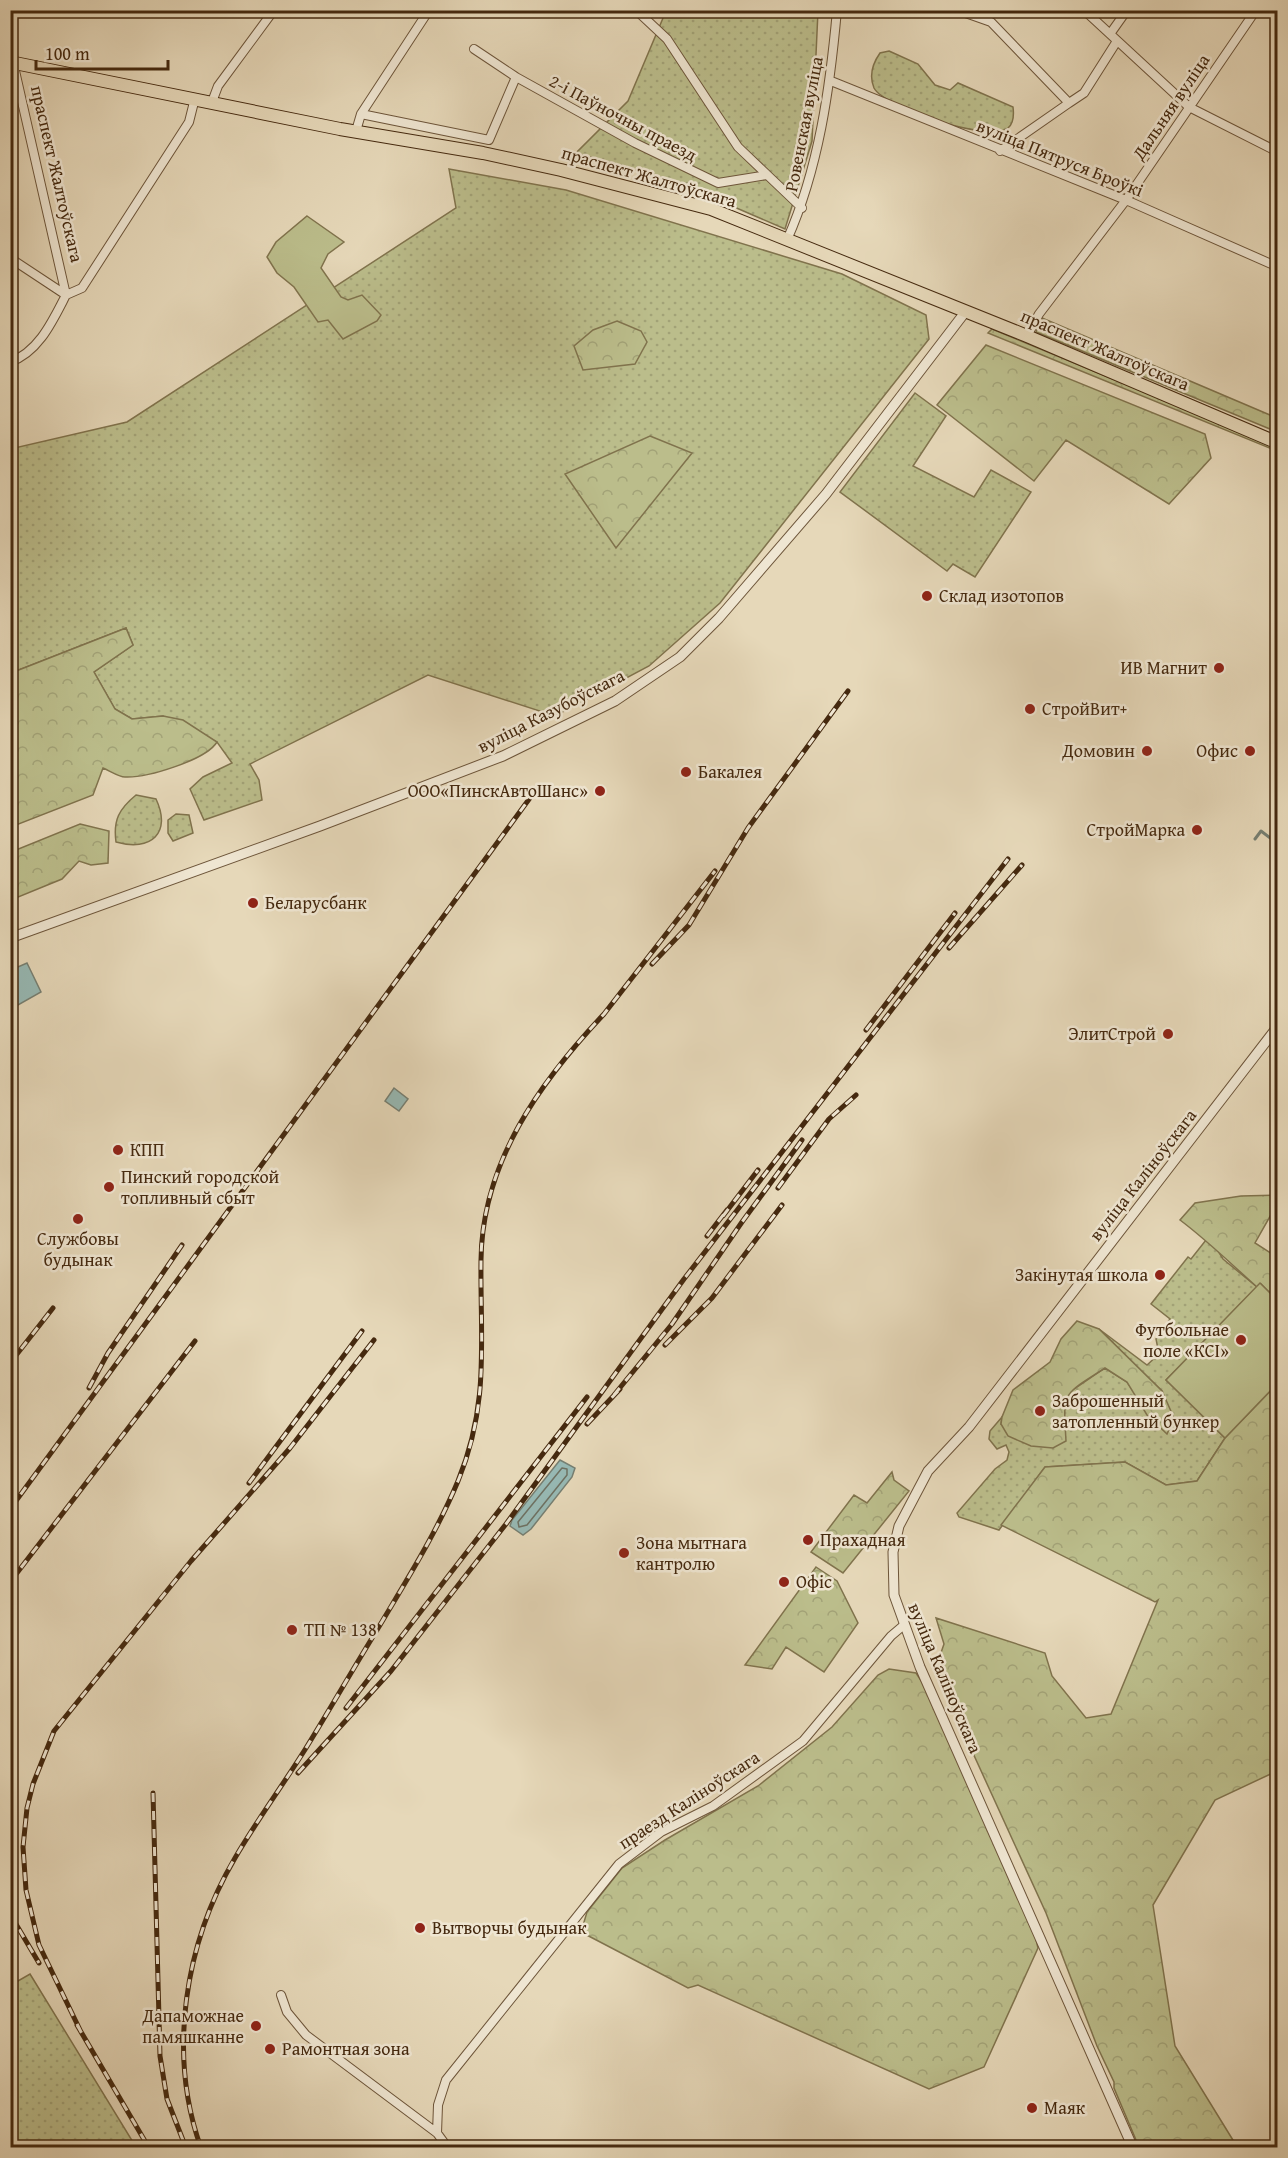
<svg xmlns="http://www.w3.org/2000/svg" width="1288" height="2158" viewBox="0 0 1288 2158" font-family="'Gentium Book Plus',serif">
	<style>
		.grass { fill: url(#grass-dots); stroke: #80734d; stroke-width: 1.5 }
		.forest { fill: url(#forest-crowns); stroke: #80734d; stroke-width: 1.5 }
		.garden { fill: #bbbd8b; stroke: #80734d; stroke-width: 1.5 }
		.water { fill: #97b9b4; stroke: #767f72; stroke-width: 1.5 }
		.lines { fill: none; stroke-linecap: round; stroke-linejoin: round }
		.shore { stroke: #6e7162; stroke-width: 1.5 }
		.stream { stroke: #767f72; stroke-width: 3 }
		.minor-casing { stroke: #6d553a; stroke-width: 10 }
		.tertiary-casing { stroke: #6d553a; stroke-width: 11 }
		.primary-casing { stroke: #45290f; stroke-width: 14 }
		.minor { stroke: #efe6d2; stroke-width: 8 }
		.tertiary { stroke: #efe6d2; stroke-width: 9 }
		.primary { stroke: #e6d8b9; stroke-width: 12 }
		.rail-casing { stroke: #45290f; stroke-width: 5 }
		.rail { stroke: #efe6d2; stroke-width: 3; stroke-dasharray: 9; stroke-linecap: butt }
		.poi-dot { fill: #8f2418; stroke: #efe6d2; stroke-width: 2 }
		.labels { text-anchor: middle; stroke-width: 5; stroke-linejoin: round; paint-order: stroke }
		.street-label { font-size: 18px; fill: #45290f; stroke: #efe6d2 }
		.poi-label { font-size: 18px; fill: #45290f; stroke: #efe6d2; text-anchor: start }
	</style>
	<defs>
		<pattern id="grass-dots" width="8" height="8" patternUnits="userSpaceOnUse" patternTransform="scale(1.5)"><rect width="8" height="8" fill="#bbbd8b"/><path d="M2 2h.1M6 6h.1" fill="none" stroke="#a2a277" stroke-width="1.8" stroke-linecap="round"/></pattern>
		<pattern id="forest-crowns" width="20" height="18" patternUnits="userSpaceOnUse" patternTransform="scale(1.5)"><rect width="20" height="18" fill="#bbbd8b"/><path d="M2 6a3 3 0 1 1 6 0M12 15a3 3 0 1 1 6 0" fill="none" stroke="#a2a277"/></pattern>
	</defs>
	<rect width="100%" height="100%" fill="#e6d8b9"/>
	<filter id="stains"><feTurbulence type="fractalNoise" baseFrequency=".00333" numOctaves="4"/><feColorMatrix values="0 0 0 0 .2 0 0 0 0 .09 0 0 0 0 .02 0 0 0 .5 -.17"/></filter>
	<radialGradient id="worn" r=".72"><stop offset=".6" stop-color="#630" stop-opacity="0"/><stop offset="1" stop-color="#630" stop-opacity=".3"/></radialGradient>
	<path class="grass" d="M666 11H818L812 141 785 229 674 181 576 153 628 101Z
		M889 51 918 64 935 85 950 90 958 83 1013 107C1014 115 1014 123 1008 128 988 143 884 107 874 88 869 76 873 63 880 53Z
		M449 169 566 190 842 274 926 315 929 339 720 603 649 666 555 716 428 675 250 764 259 780 262 800 204 820 190 789 203 777 232 763 217 742 163 716 132 719 115 709 94 672 133 645 126 628 11 673 10 449 127 422 456 208Z
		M915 393 946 416 913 466 974 497 991 470 1031 492 975 577 953 564 947 571 840 492Z
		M136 795 156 799C172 833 151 852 116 842 113 820 119 809 136 795Z
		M176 814 189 815 193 833 173 841 168 833V820Z
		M1206 1240 1215 1246 1223 1259 1257 1287 1166 1380 1225 1438 1197 1481 1166 1485 1125 1462 1045 1467 999 1530 959 1517 957 1513 995 1469 1007 1460 1009 1452 1006 1445 997 1449 989 1439 990 1431 1002 1417 1001 1424 1064 1404 1067 1394 1105 1368 1127 1382 1136 1395 1162 1391 1099 1329 1147 1365 1159 1354 1156 1339 1170 1319 1151 1304 1188 1257 1191 1259Z
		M30 1974 136 2147H11V1985Z"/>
	<path class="forest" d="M1042 318 1277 418V432L1036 332Z
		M617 321 641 331 647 342 635 364 583 370 574 346 593 330Z
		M992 329 1277 447V451L988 333Z
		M986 345 1205 434 1211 458 1169 504 1066 440 1034 481 937 405Z
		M650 436 692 453 616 548 565 474Z
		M126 628 133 645 94 672 115 709 132 719 163 716 183 720 217 742C206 760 147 778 125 777 119 777 110 771 103 768L93 795 11 827V673Z
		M80 824 109 831 108 863 91 865 79 861 62 879 11 900V852Z
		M1277 1195V1204L1255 1243 1277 1257V1300L1261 1284 1257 1287C1231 1264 1208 1241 1180 1220L1195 1203 1241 1196Z
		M1077 1321 1099 1329 1162 1391 1174 1418 1167 1434 1147 1415 1127 1382 1105 1368C1062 1396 1063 1390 1066 1441L1053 1448 1031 1446 1008 1436 1001 1424 1002 1417 1013 1390 1050 1362 1061 1339Z
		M1277 1384V1771L1215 1800 1153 1905 1175 2046 1236 2145 1242 2147H1139L1114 2088V2082L1097 2046 1046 1913 935 1670 944 1644 936 1618 1045 1653 1052 1676 1086 1718 1111 1714 1158 1600 1155 1602 1001 1525 1045 1467 1125 1462 1166 1485 1197 1481 1225 1438Z
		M892 1472 894 1480 909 1491 843 1573 811 1552 854 1495 867 1503Z
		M816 1567 837 1581 858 1623 824 1672 786 1647 772 1669 745 1665Z
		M889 1669 916 1673 924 1685 1035 1935 1038 1948 984 2067 929 2089 698 1985 688 1988 581 1932 587 1912 622 1868 665 1840 758 1786 832 1727 878 1675Z"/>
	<path class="garden" d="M307 216 344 242 328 254 321 268 341 297 348 300 362 295 381 315 377 321 343 339 328 320 318 322 294 287 277 273 267 257 276 242Z
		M1260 1283 1277 1300V1384L1225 1438 1166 1380Z"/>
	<path class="water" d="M27 963 41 992 11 1009V970Z
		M394 1088 408 1099 399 1111 385 1101Z
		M560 1460 575 1468 572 1477 531 1529 523 1535 510 1526 512 1520Z"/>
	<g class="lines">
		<path class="shore" d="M562 1468 567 1469V1475L527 1525 519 1527 518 1522Z"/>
		<path class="stream" d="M1255 839 1261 831 1278 844"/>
		<defs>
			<path id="minor" d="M636 10 667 39 738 147 802 208
				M957 10 991 22 1069 103 1084 93 1117 41
				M1084 10 1189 107 1278 152
				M1110 34 1127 10
				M474 49 516 77 635 143 718 183 767 175
				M13 62 66 295
				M831 81 1126 200 1278 267
				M212 102 218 86 274 10
				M361 114 489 140 516 77
				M356 131 361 114 429 10
				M1000 151 1069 103
				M787 240C819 168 830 88 837 10
				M10 258 66 295
				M66 295 82 288 189 122 195 98
				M1027 336 1039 314 1126 200 1256 10
				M10 362C39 352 53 320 66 295
				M281 1995 287 2012 306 2035 437 2133 448 2148
				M437 2133 438 2105 446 2080 619 1864 661 1832 713 1806 803 1741 891 1636 904 1625"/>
			<path id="tertiary" d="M10 938 320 826 503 756 615 701 680 657 719 618 826 494 966 311
				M1133 2148 920 1667 894 1595 893 1552 899 1526 928 1471 969 1427 1278 1026"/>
			<path id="primary" d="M10 62 340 129 483 153 561 170 711 209 1027 336 1278 443"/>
		</defs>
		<use href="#minor" class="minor-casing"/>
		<use href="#tertiary" class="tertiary-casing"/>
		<use href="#primary" class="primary-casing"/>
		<use href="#minor" class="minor"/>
		<use href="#tertiary" class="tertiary"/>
		<use href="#primary" class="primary"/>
		<defs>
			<path id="rail" d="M949 948 1022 865
				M652 964 689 925 748 828 848 691
				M866 1030 955 913
				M778 1188 829 1119 856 1095
				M723 1216 758 1170
				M707 1236 727 1210
				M665 1345 712 1298 782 1205
				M10 1363 53 1308
				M89 1388 108 1353 182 1245
				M614 1395 672 1324 742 1222 802 1140
				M587 1424 620 1389
				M249 1483 362 1331
				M10 1509 535 791
				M10 1582 195 1341
				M346 1708 587 1397
				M298 1773 391 1671 506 1524 684 1279 1008 859
				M153 1793 160 2056 167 2099 186 2148
				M10 1914 39 1963
				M77 2025 149 2148
				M81 2032 39 1945 26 1890 23 1847 27 1808 33 1784 54 1731 191 1561 290 1448 374 1340
				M201 2148C167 2053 185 1943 235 1858 257 1820 283 1785 306 1748 330 1709 353 1669 377 1630 406 1581 436 1534 458 1481 490 1403 480 1341 481 1260 482 1162 540 1082 604 1014L715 871"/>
		</defs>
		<use href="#rail" class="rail-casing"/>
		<use href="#rail" class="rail"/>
	</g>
	<g class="poi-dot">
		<circle cx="927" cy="596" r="6"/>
		<circle cx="1219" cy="668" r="6"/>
		<circle cx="1030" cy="709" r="6"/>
		<circle cx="1147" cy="751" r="6"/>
		<circle cx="1250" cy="751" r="6"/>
		<circle cx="686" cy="772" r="6"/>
		<circle cx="600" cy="791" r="6"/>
		<circle cx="1197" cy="830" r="6"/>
		<circle cx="253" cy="903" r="6"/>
		<circle cx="1168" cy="1034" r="6"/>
		<circle cx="118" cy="1150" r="6"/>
		<circle cx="109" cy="1187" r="6"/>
		<circle cx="78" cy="1219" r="6"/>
		<circle cx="1160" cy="1275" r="6"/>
		<circle cx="1241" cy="1340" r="6"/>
		<circle cx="1040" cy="1411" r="6"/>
		<circle cx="808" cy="1540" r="6"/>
		<circle cx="624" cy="1553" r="6"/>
		<circle cx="784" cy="1582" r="6"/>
		<circle cx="292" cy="1630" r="6"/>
		<circle cx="420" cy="1928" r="6"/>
		<circle cx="256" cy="2026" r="6"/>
		<circle cx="270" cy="2049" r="6"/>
		<circle cx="1032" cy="2108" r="6"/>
	</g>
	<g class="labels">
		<g class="street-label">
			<text transform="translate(1171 107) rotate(-56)" y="6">Дальняя вуліца</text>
			<text transform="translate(623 118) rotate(28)" y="6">2-і Паўночны праезд</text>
			<text transform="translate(804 124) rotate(-79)" y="6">Ровенская вуліца</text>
			<text transform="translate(1060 158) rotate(22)" y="6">вуліца Пятруся Броўкі</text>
			<text transform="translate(57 174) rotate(77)" y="6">праспект Жалтоўскага</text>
			<text transform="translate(649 177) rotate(16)" y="6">праспект Жалтоўскага</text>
			<text transform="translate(1105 350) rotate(23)" y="6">праспект Жалтоўскага</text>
			<text transform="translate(551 711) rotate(-27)" y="6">вуліца Казубоўскага</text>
			<text transform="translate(1143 1175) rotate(-52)" y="6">вуліца Каліноўскага</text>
			<text transform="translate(945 1678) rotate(67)" y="6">вуліца Каліноўскага</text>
			<text transform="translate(689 1800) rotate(-33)" y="6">праезд Каліноўскага</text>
		</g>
		<g class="poi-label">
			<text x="939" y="602">Склад изотопов</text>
			<text x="1207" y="674" text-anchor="end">ИВ Магнит</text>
			<text x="1042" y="715">СтройВит+</text>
			<text x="1135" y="757" text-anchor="end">Домовин</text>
			<text x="1238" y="757" text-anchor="end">Офис</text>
			<text x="698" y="778">Бакалея</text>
			<text x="588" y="797" text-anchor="end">ООО«ПинскАвтоШанс»</text>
			<text x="1185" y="836" text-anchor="end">СтройМарка</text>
			<text x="265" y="909">Беларусбанк</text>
			<text x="1156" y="1040" text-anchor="end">ЭлитСтрой</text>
			<text x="130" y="1156">КПП</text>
			<text x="121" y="1183">Пинский городской<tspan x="121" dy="21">топливный сбыт</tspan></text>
			<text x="78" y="1245" text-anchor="middle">Службовы<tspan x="78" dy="21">будынак</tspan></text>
			<text x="1148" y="1281" text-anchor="end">Закінутая школа</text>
			<text x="1229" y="1336" text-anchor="end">Футбольнае<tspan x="1229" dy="21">поле «КСІ»</tspan></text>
			<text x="1052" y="1407">Заброшенный<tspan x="1052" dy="21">затопленный бункер</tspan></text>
			<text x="820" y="1546">Прахадная</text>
			<text x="636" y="1549">Зона мытнага<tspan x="636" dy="21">кантролю</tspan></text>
			<text x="796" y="1588">Офіс</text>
			<text x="304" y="1636">ТП № 138</text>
			<text x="432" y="1934">Вытворчы будынак</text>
			<text x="244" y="2022" text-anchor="end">Дапаможнае<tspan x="244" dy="21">памяшканне</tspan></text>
			<text x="282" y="2055">Рамонтная зона</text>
			<text x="1044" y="2114">Маяк</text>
		</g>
	</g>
	<rect width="1288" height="2158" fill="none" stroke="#e6d8b9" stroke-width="36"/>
	<rect x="12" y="12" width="1264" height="2134" fill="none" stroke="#45290f" stroke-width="3"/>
	<rect x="18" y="18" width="1252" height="2122" fill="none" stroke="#45290f" stroke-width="1.5"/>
	<path d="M36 60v9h132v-9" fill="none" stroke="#45290f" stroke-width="3"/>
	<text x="45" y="60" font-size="18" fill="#45290f" stroke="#efe6d2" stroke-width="4.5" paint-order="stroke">100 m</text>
	<rect width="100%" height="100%" filter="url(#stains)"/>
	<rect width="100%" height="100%" fill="url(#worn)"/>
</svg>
